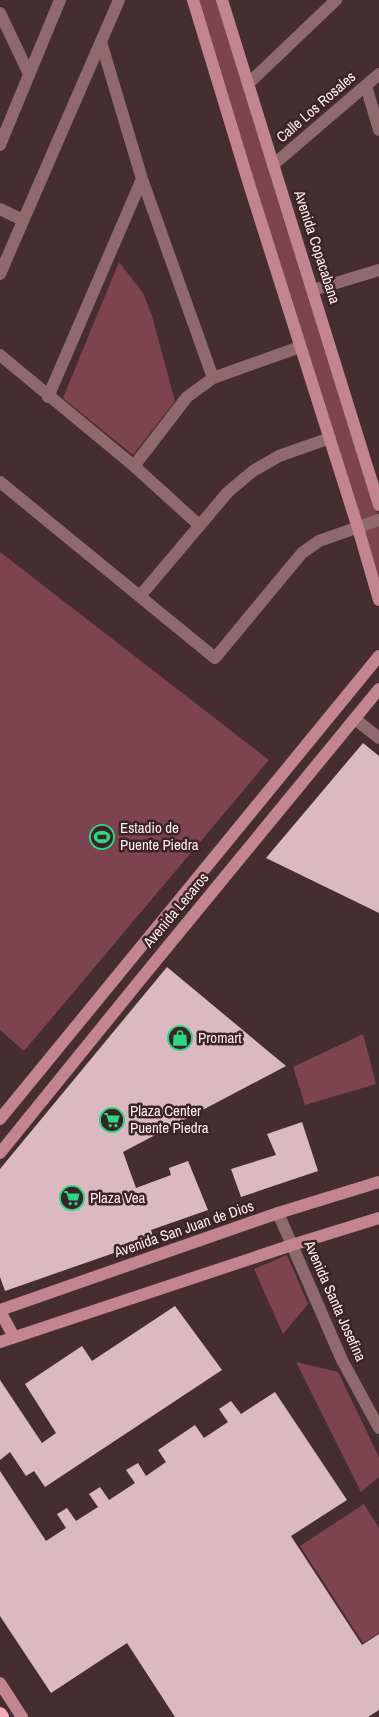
<svg xmlns="http://www.w3.org/2000/svg" width="379" height="1717" viewBox="0 0 379 1717" font-family="'Archivo Narrow',sans-serif">
	<style>
		.green { fill: #7e4351 }
		.building { fill: #dabac0 }
		.lines { fill: none; stroke-linecap: round; stroke-linejoin: round }
		.minor { stroke: #906870; stroke-width: 12 }
		.secondary { stroke: #c38491; stroke-width: 12 }
		.trunk { stroke: #f0aab8; stroke-width: 14 }
		.labels { text-anchor: middle; stroke-width: 5; stroke-linejoin: round; paint-order: stroke }
		.street-label { font-size: 15px; fill: #fdecef; stroke: #3b2328 }
		.poi-label { font-size: 15px; fill: #fdecef; stroke: #3b2328; text-anchor: start }
	</style>
	<rect width="100%" height="100%" fill="#462d32"/>
	<path class="green" d="M198 0H216L379 517 360 524Z
		M119 262 143 293 152 316 175 401 133 455 63 398Z
		M379 523V592L361 529Z
		M0 552 269 760 24 1051 0 1030Z
		M363 1034 376 1084 305 1105 293 1067Z
		M287 1255 308 1304 283 1334 254 1269Z
		M296 1362 338 1372 379 1457V1477L361 1492Z
		M364 1504 379 1528V1633L363 1643 300 1546Z"/>
	<path class="building" d="M363 743 379 756V913L266 858Z
		M167 967 286 1066 123 1152 136 1188 171 1175 169 1168 188 1161 208 1210 151 1230 154 1239 5 1291 0 1277V1169Z
		M302 1122 318 1171 241 1197 231 1169 276 1155 267 1134Z
		M175 1306 222 1370 45 1487 34 1471 26 1476 10 1452 0 1460V1380L42 1443 56 1433 25 1384 82 1346 92 1361Z
		M275 1392 347 1500 291 1536 362 1645 379 1634V1710L368 1717H175L127 1643 51 1693 0 1616V1471L46 1541 66 1528 57 1514 67 1508 76 1521 98 1507 89 1494 100 1487 109 1500 135 1483 126 1470 138 1463 146 1476 166 1462 158 1450 195 1425 204 1438 228 1422 219 1409 231 1401 241 1414Z"/>
	<g class="lines">
		<path class="minor" d="M0 13 29 74
			M101 42 142 179 213 378
			M248 84 336 0
			M366 86 379 130
			M0 145 60 0
			M273 165 379 74
			M0 209 23 220
			M0 274 119 0
			M313 290 379 270
			M0 355 134 466 199 525
			M48 397 142 179
			M134 466 187 397 213 378 300 347
			M0 482 215 658 302 553 319 541 379 520
			M140 596 228 492 253 471 279 456 330 438
			M355 719 379 738
			M278 1213 342 1360 379 1428"/>
		<path class="secondary" d="M193 0 249 184 358 528 379 600
			M222 0 379 505
			M0 1119 379 656
			M0 1153 141 979 379 689
			M0 1310 278 1213 379 1182
			M0 1311 14 1337
			M0 1342 292 1245 379 1218
			M0 1683 22 1717"/>
		<path class="trunk" d="M0 1714 2 1717"/>
	</g>
	<defs>
		<symbol id="stadium-ring" viewBox="-11 -11 22 22"><circle r="9.5" fill="#3b2328" stroke="#2bd884" stroke-width="1.5"/><path d="M0-5a6.5 5 0 1 0 0 10a6.5 5 0 1 0 0-10ZM-3.5-1.8h7v3.6h-7Z" fill="#2bd884"/></symbol>
		<symbol id="shop-ring" viewBox="-11 -11 22 22"><circle r="9.5" fill="#3b2328" stroke="#2bd884" stroke-width="1.5"/><path d="M-5-2.5h2.3a2.7 3.5 0 0 1 5.4 0H5L5.5 6h-11ZM-1.5-2.5h3a1.5 2.3 0 0 0-3 0Z" fill="#2bd884"/></symbol>
		<symbol id="supermarket-ring" viewBox="-11 -11 22 22"><circle r="9.5" fill="#3b2328" stroke="#2bd884" stroke-width="1.5"/><path d="M-6-5.5h2.5l.6 2H6L4.5 2H-2.5L-4.4-4H-6ZM-1.5 3.2a1.3 1.3 0 1 0 .1 0ZM3 3.2a1.3 1.3 0 1 0 .1 0Z" fill="#2bd884"/></symbol>
	</defs>
	<g fill-rule="evenodd">
		<use href="#stadium-ring" x="88" y="823" width="28" height="28"/>
		<use href="#shop-ring" x="166" y="1024" width="28" height="28"/>
		<use href="#supermarket-ring" x="98" y="1106" width="28" height="28"/>
		<use href="#supermarket-ring" x="58" y="1184" width="28" height="28"/>
	</g>
	<g class="labels">
		<g class="street-label">
			<text transform="translate(316 107) rotate(-41)" y="5">Calle Los Rosales</text>
			<text transform="translate(317 247) rotate(72)" y="5">Avenida Copacabana</text>
			<text transform="translate(176 910) rotate(-50)" y="5">Avenida Lecaros</text>
			<text transform="translate(184 1229) rotate(-19)" y="5">Avenida San Juan de Dios</text>
			<text transform="translate(335 1301) rotate(66)" y="5">Avenida Santa Josefina</text>
		</g>
		<g class="poi-label">
			<text x="120" y="833">Estadio de<tspan x="120" dy="17">Puente Piedra</tspan></text>
			<text x="198" y="1043">Promart</text>
			<text x="130" y="1116">Plaza Center<tspan x="130" dy="17">Puente Piedra</tspan></text>
			<text x="90" y="1203">Plaza Vea</text>
		</g>
	</g>
</svg>
